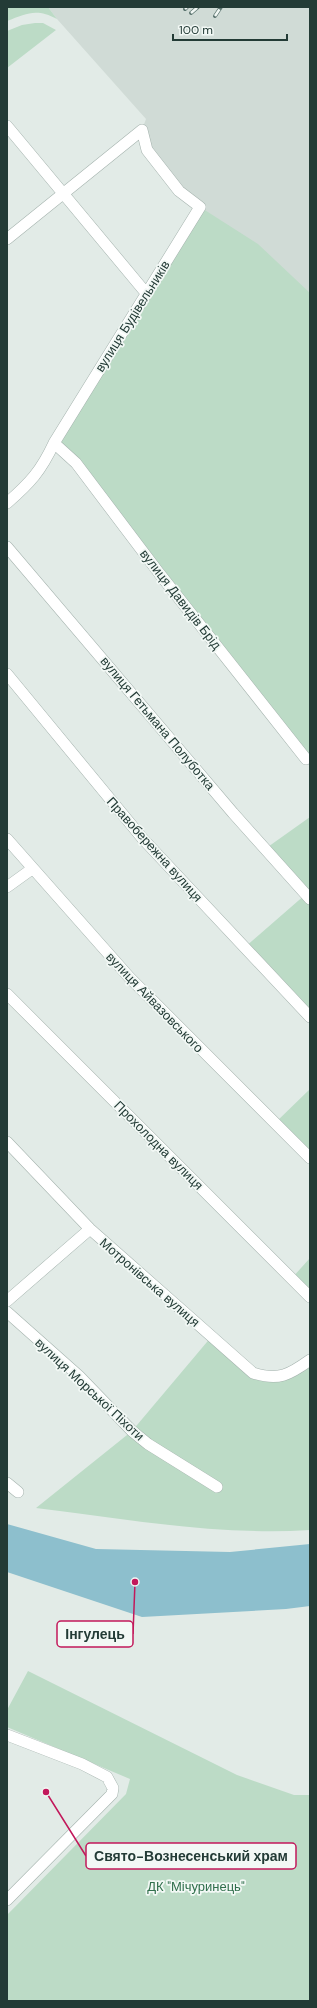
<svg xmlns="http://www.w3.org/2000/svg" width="317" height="2008" viewBox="0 0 317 2008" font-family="'DM Sans',sans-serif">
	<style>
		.built { fill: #d0dbd6 }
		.green { fill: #bcdbc6 }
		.water { fill: #8dbfcd }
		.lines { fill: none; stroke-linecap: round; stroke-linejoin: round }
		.minor-casing { stroke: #a5b3ae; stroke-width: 12 }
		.minor { stroke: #fff; stroke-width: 11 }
		.rail-casing { stroke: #5d7671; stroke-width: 4 }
		.rail { stroke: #f2f8f5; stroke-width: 2.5; stroke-dasharray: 8; stroke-linecap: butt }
		.labels { text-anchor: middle; stroke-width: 3.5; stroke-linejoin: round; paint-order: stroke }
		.street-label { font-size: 13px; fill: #233b36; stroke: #f2f8f5 }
		.park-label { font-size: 13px; fill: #306f4c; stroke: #f2f8f5 }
		.leader { fill: none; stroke: #c2185b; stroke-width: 1.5 }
		.callout-dot { fill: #c2185b; stroke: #f2f8f5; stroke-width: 1.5 }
		.callout { fill: #f2f8f5; stroke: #c2185b; stroke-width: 1.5 }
		.callout-label { font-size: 14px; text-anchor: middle; font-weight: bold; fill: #233b36 }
	</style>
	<rect width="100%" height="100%" fill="#e2ebe7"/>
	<path class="built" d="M48 7H310V293L200 207 147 150 142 130 146 119 57 19Z"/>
	<path class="green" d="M7 7H48L57 19C37 8 27 13 7 21Z
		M35 23H43L56 30 7 68V31L22 25Z
		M200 207 258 244 310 293V764L234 664 54 443Z
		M310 817V1017L245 947 306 894 265 849Z
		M310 1089V1158L274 1124Z
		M310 1258V1297L292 1278Z
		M212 1336 267 1378 310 1360V1530C219 1536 126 1519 36 1508L132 1431Z
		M28 1671 237 1775 294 1795H310V2001H7V1915L126 1794 130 1779 7 1727V1710Z"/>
	<path class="water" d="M7 1524 96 1549 230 1552 310 1544V1606L286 1609 142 1617 7 1572Z"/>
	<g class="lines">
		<defs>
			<path id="minor" d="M7 126 146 293
				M7 239 142 130 147 150 179 191 200 207 54 443C41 471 30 483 7 503
				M54 443 76 463 159 573 306 759
				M7 547 233 813 310 899
				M7 674 143 839 310 1017
				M7 839 129 977 310 1158
				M7 887 32 869
				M7 994 310 1297
				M7 1142 90 1229 253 1373C279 1381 289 1375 310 1360
				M7 1301 90 1229
				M7 1312 79 1376 132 1431 148 1444 217 1487
				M7 1483 18 1492
				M7 1735 82 1764 107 1777 113 1788 112 1794 7 1900"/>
		</defs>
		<use href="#minor" class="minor-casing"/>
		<use href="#minor" class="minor"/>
		<defs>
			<path id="rail" d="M185 9 187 7
				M191 13 198 7
				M215 16 221 7"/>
		</defs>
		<use href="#rail" class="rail-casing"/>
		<use href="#rail" class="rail"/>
	</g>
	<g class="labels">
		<g class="street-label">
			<text transform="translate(132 316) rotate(-58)" y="5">вулиця Будівельників</text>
			<text transform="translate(181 599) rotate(52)" y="5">вулиця Давидів Брід</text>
			<text transform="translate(158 723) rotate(50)" y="5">вулиця Гетьмана Полуботка</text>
			<text transform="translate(155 849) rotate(48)" y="5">Правобережна вулиця</text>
			<text transform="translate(155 1002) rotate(46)" y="5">вулиця Айвазовського</text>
			<text transform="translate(159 1145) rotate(45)" y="5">Прохолодна вулиця</text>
			<text transform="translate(150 1282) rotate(41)" y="5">Мотронівська вулиця</text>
			<text transform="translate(90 1389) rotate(43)" y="5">вулиця Морської Піхоти</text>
		</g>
		<g class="park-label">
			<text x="196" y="1891">ДК "Мічуринець"</text>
		</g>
	</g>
	<path class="leader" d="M135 1582L133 1634M46 1792L86 1856"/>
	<g class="callout-dot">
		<circle cx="135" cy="1582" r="4"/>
		<circle cx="46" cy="1792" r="4"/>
	</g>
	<g class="callout">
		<rect x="57" y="1621" width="76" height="26" rx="4"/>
		<rect x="86" y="1843" width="210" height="26" rx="4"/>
	</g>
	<g class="callout-label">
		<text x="95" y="1639">Інгулець</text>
		<text x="191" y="1861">Свято-Вознесенський храм</text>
	</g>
	<rect width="317" height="2008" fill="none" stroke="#233b36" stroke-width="16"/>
	<path d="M173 34v6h114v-6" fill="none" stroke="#233b36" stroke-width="2"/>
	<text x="179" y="34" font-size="12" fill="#233b36" stroke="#f2f8f5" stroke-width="3" paint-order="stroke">100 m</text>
</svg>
